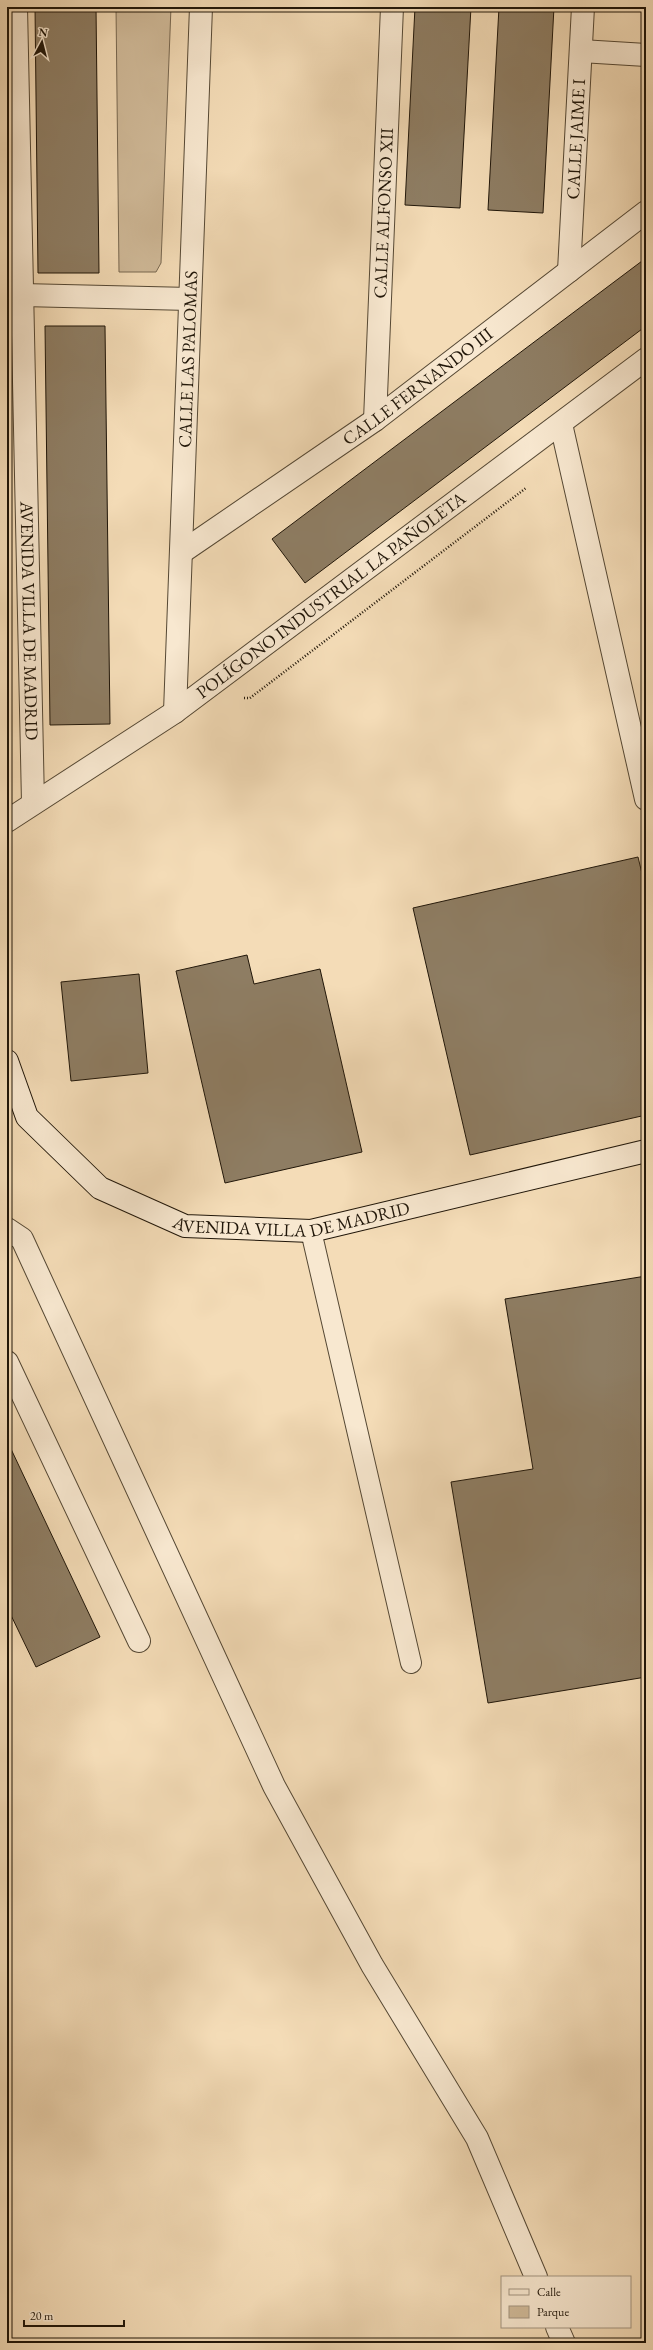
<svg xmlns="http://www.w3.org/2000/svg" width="653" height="2350" viewBox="0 0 653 2350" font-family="'EB Garamond',serif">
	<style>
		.green { fill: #d0ba99; stroke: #786851 }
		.building { fill: #8e7d63; stroke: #201609 }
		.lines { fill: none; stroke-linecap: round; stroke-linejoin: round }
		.lane-casing { stroke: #554834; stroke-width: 22 }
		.street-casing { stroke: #554834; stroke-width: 24 }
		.secondary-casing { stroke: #201609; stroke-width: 24 }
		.path { stroke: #201609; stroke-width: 2.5; stroke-dasharray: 1 2; stroke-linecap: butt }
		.lane { stroke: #f8e8d0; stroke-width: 20 }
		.street { stroke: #f8e8d0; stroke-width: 22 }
		.secondary { stroke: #f8e8d0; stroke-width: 22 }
		.labels { text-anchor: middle; stroke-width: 3; stroke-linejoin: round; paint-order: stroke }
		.street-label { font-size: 18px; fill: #201609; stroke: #f8e8d0 }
	</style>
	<rect width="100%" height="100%" fill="#f4dcb7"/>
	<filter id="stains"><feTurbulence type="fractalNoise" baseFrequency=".005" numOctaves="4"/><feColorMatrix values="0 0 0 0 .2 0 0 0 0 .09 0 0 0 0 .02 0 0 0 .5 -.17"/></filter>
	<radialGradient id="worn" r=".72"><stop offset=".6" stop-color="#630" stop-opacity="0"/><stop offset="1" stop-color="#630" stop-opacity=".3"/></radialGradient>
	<path class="green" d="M116 7H171L161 263 156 272H119Z"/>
	<path class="building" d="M35 7H96L99 273H38Z
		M415 7H471L460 208 405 205Z
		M499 7H554L543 213 488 210Z
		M646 258V326L305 583 272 539Z
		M45 326H105L110 724 50 725Z
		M638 857 646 890V1115L470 1155 413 908Z
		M247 955 254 984 320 969 362 1152 225 1183 176 971Z
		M139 974 148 1073 71 1081 61 982Z
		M646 1276V1677L488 1703 451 1482 533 1469 505 1299Z
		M11 1449 100 1637 36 1667 7 1607V1451Z"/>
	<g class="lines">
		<defs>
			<path id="lane" d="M311 1231 411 1663"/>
			<g id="street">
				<path id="s1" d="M16 7 33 803"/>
				<path d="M581 51 646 55"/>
				<path id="s2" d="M569 271 583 7"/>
				<path d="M22 295 190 299"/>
				<path id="s3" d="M375 420 392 7"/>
				<path d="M561 424 646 799"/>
				<path id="s4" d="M182 552 375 420 646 212"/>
				<path id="s5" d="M175 712 201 7"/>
				<path id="s6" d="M7 821 175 712 646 359"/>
				<path d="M7 1229 22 1239 274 1786 372 1965 477 2138 536 2277"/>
				<path d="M7 1362 139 1641"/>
				<path d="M557 2327 564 2343"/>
			</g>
			<g id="secondary">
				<path id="s7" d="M7 1061 27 1117 100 1188 185 1226 311 1231 646 1151"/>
			</g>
		</defs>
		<use href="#lane" class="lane-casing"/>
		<use href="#street" class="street-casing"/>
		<use href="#secondary" class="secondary-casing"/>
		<path class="path" d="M244 698H250L526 488"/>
		<use href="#lane" class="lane"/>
		<use href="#street" class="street"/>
		<use href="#secondary" class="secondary"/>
	</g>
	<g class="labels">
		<g class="street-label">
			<text dy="6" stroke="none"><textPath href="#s2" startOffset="132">CALLE JAIME I</textPath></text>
			<text dy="6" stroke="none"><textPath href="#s3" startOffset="207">CALLE ALFONSO XII</textPath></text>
			<text dy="6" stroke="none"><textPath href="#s5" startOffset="353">CALLE LAS PALOMAS</textPath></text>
			<text dy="6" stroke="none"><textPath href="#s4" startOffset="288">CALLE FERNANDO III</textPath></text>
			<text dy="6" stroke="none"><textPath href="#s6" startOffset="395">POLÍGONO INDUSTRIAL LA PAÑOLETA</textPath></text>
			<text dy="6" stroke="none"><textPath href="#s1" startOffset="614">AVENIDA VILLA DE MADRID</textPath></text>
			<text dy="6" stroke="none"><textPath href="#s7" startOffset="362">AVENIDA VILLA DE MADRID</textPath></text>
		</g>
	</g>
	<rect width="653" height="2350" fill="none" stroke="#f4dcb7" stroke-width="24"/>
	<rect x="8" y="8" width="637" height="2334" fill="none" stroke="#201609" stroke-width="2"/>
	<rect x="12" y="12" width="629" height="2326" fill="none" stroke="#201609"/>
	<rect x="501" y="2276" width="130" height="52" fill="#f8e8d0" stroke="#a29480"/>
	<rect x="509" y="2289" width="20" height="6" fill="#f8e8d0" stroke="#a29480"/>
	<text x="537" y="2296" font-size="12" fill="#201609">Calle</text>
	<rect x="509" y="2306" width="20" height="12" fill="#d0ba99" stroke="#a29480"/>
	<text x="537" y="2316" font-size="12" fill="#201609">Parque</text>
	<g transform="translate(42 42) rotate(7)" stroke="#f8e8d0" stroke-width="3" paint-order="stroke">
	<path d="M0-3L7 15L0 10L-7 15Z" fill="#201609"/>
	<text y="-6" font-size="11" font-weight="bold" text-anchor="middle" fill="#201609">N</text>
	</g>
	<path d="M24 2320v6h100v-6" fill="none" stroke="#201609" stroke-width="2"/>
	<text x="30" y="2320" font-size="12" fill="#201609" stroke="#f8e8d0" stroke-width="3" paint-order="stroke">20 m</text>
	<rect width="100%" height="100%" filter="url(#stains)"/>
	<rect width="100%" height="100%" fill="url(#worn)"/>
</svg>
